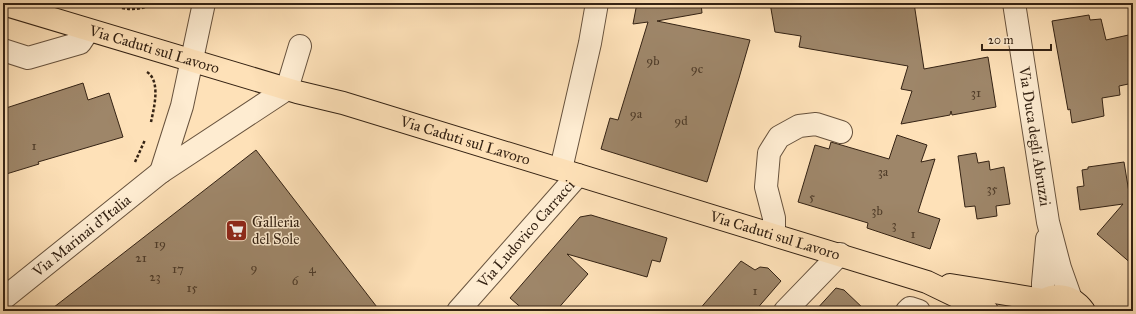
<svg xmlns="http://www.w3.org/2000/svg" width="1136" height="314" viewBox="0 0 1136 314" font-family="'IM FELL Great Primer',serif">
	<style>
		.building { fill: #9e8669; stroke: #352314 }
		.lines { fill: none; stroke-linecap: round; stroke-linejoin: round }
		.minor-casing { stroke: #67523d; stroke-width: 24 }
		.major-casing { stroke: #352314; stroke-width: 24 }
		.path { stroke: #352314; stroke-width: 2.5; stroke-dasharray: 3 2; stroke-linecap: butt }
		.minor { stroke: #feecd1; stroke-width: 22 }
		.major { stroke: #fee1b8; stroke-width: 22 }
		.labels { text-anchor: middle; stroke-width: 3; stroke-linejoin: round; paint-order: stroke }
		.number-label { font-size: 13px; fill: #4f3c29 }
		.street-label { font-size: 15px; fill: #352314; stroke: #feecd1 }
		.poi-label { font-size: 15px; fill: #352314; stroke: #feecd1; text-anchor: start }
	</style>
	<rect width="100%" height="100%" fill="#fee1b8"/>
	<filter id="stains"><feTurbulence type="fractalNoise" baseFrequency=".005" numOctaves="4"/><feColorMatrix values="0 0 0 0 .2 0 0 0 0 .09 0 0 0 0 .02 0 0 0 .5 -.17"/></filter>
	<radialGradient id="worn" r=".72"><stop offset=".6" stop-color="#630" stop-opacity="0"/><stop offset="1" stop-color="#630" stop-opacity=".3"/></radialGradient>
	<path class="building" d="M637 3H701L702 13 657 21 750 40 739 78 707 182 601 149 610 118 618 120 648 22 633 24Z
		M770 3H914L924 69 988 57 996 107 952 115 951 111 950 115 901 124 912 91 901 89 908 66 799 47 801 36 775 32Z
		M1089 15 1090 20 1101 19 1106 40 1133 34V83L1119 86 1120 95 1102 98 1104 116 1072 123 1070 109 1068 110 1052 21Z
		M83 83 88 100 109 93 123 137 38 162 39 164 3 175V109Z
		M897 135 927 145 921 162 935 159 918 212 940 219 930 249 867 228 868 223 798 202 815 145 829 149 831 142 889 159Z
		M256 150 380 311H49Z
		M976 153 978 163 989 161 990 170 1004 167 1010 204 996 206 997 216 977 219 975 206 965 207 958 156Z
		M1124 162 1133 217V265L1097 234 1123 204 1080 210 1077 187 1084 186 1082 170 1088 169V167Z
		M591 215 667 238 660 262 652 260 647 277 567 254 588 274 556 311H525L510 298 580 217Z
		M741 261 755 270 760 267 768 268 781 281 755 311H698Z
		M836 288 844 290 866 311H815Z"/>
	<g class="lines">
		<defs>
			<g id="minor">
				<path id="s1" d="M1014 3 1048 222 1060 268 1071 299"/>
				<path d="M3 50 28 58 80 43 88 31"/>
				<path d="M561 169 590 43 597 3"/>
				<path d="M161 172 182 106 204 3"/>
				<path d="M774 234V218L766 187 769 153 779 137 799 126 816 124 841 132"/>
				<path id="s2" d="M3 299 161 172 287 89 300 46"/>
				<path d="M1043 300V283L1047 239"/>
				<path id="s3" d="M458 311 578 175"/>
				<path d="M785 311 840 254"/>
				<path d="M907 311 910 308 919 311"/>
			</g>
			<g id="major">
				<path id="s4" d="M3 4 297 92 343 103 927 282 987 311"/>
				<path d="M950 285 1043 300"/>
				<path d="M1034 310C1047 290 1071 293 1084 311"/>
			</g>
		</defs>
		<use href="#minor" class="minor-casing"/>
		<use href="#major" class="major-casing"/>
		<path class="path" d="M122 8C134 10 144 9 154 3
			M147 72C161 81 154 108 151 122
			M135 162 145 140"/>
		<use href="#minor" class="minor"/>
		<use href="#major" class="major"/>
	</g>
	<defs>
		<symbol id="supermarket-square" viewBox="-11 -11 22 22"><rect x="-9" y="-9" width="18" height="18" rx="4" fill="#8f2418" stroke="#feecd1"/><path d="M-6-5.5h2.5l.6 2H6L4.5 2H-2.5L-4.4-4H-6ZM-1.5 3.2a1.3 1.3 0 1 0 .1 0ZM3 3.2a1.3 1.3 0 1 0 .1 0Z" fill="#fff"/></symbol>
	</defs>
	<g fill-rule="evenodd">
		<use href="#supermarket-square" x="224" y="218" width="25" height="25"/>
	</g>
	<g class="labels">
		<g class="number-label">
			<text x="653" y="65">9b</text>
			<text x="697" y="73">9c</text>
			<text x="976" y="97">31</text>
			<text x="636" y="118">9a</text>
			<text x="681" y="125">9d</text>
			<text x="34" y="150">1</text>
			<text x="883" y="176">3a</text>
			<text x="992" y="193">35</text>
			<text x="812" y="201">5</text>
			<text x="877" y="215">3b</text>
			<text x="894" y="229">3</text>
			<text x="913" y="238">1</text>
			<text x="160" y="248">19</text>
			<text x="141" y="262">21</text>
			<text x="254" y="272">9</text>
			<text x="178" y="273">17</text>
			<text x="312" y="273">4</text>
			<text x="155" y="281">23</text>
			<text x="295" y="285">6</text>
			<text x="192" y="292">15</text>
			<text x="755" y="295">1</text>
		</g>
		<g class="street-label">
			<text dy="5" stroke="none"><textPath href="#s4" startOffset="158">Via Caduti sul Lavoro</textPath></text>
			<text dy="5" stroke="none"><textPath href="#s1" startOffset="135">Via Duca degli Abruzzi</textPath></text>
			<text dy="5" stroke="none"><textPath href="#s4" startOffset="482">Via Caduti sul Lavoro</textPath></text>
			<text dy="5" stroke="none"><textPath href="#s3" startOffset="103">Via Ludovico Carracci</textPath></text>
			<text dy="5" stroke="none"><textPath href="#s2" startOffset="101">Via Marinai d'Italia</textPath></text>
			<text dy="5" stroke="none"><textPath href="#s4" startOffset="806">Via Caduti sul Lavoro</textPath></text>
		</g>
		<g class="poi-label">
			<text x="252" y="227">Galleria<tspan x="252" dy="17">del Sole</tspan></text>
		</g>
	</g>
	<rect width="1136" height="314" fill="none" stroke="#fee1b8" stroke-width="16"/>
	<rect x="4" y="4" width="1128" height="306" fill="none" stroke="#352314" stroke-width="2"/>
	<rect x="8" y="8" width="1120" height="298" fill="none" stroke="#352314"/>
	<path d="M982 44v6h69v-6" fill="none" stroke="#352314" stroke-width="2"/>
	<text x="988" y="44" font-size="12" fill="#352314" stroke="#feecd1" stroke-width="3" paint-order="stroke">20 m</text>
	<rect width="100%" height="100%" filter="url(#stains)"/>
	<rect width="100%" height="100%" fill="url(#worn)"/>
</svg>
